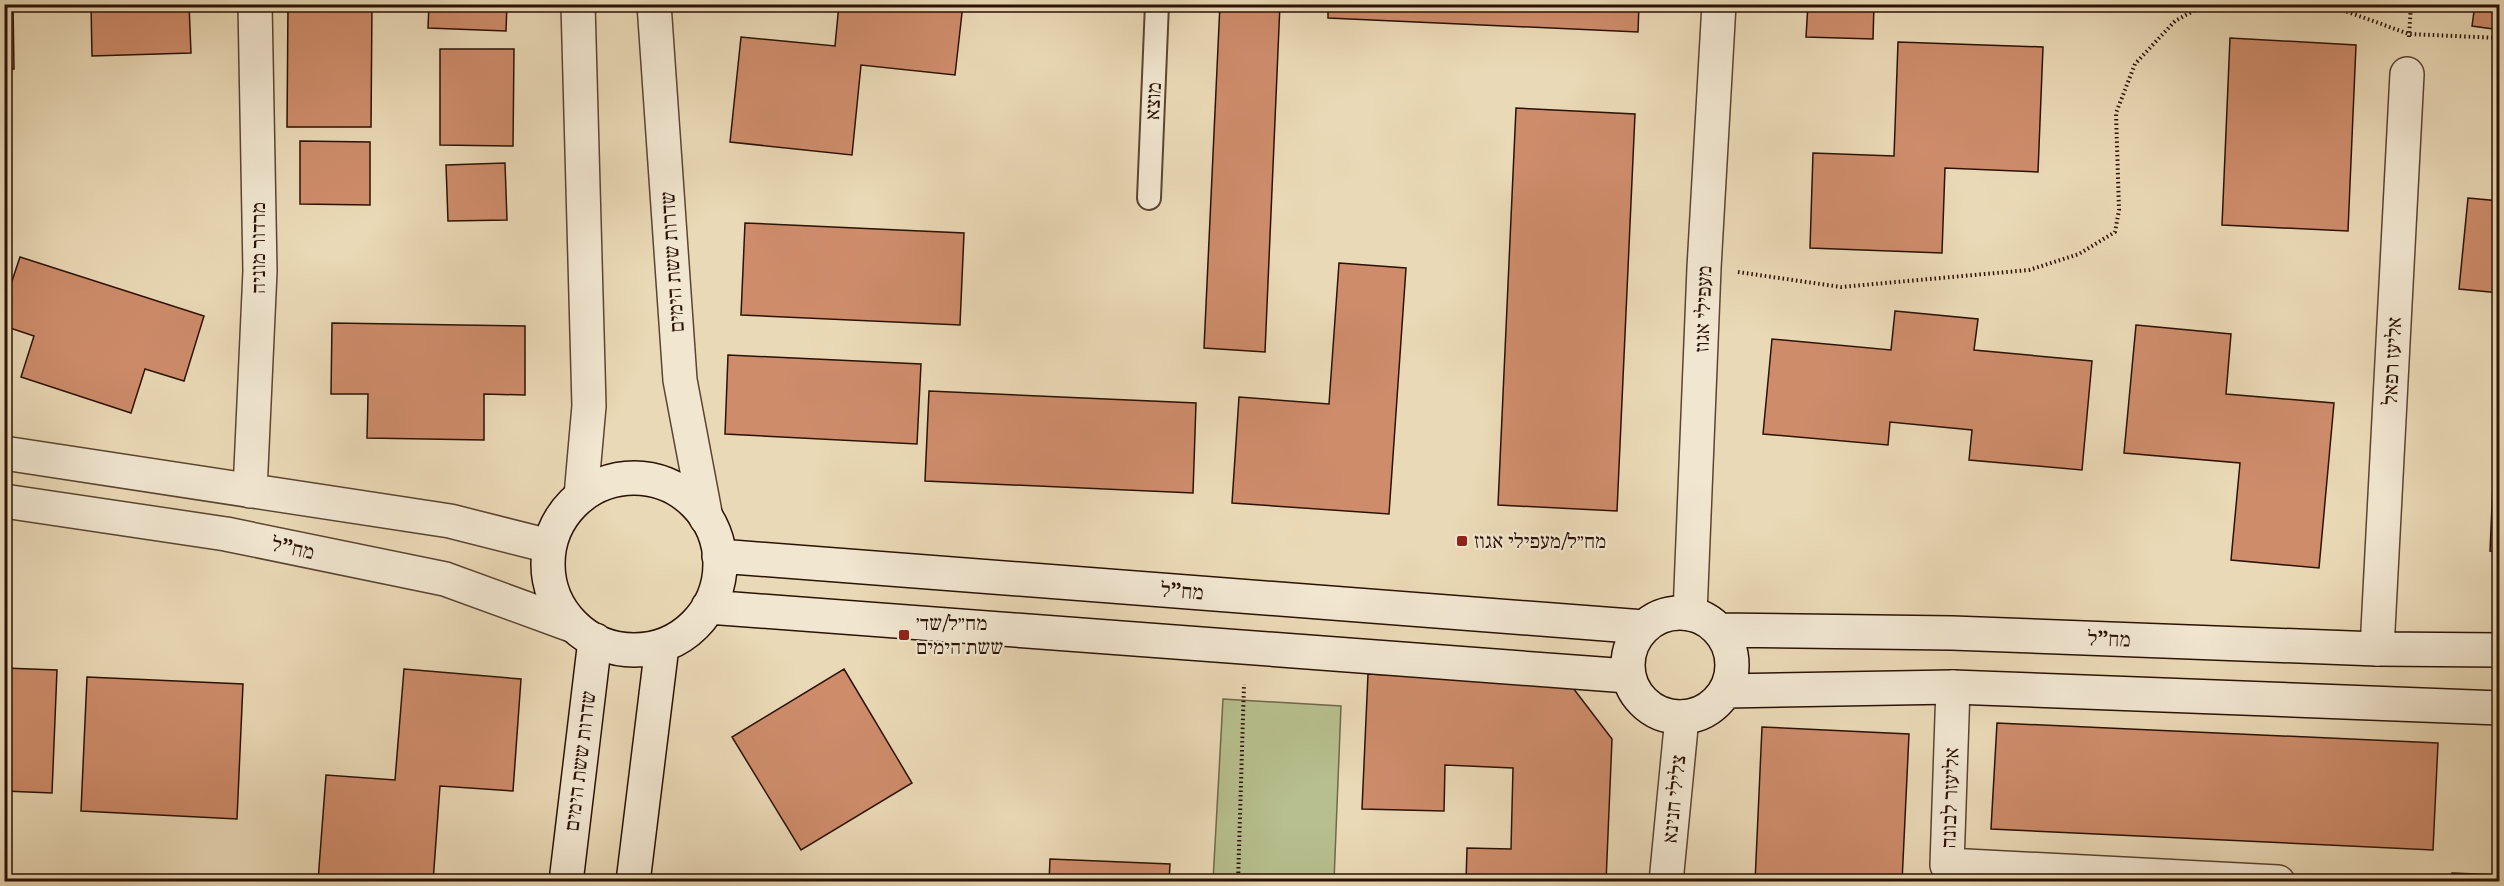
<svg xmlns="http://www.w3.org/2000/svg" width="2504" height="886" viewBox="0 0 2504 886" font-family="'IM FELL DW Pica','Frank Ruhl Libre',serif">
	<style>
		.green { fill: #b7bf8e; stroke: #71684a; stroke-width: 1.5 }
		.building { fill: #ce8c6b; stroke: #2b1205; stroke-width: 1.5 }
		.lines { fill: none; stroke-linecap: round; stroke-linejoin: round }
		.lane-casing { stroke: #5b4431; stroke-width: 26 }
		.street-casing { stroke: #5b4431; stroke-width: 36 }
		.secondary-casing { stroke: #2b1205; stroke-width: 36 }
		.path { stroke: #2b1205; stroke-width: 4; stroke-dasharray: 1.5 3; stroke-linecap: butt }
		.lane { stroke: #f1e6d0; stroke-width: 22 }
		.street { stroke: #f1e6d0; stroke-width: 33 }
		.secondary { stroke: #f1e6d0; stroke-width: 33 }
		.poi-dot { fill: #8f2418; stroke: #f1e6d0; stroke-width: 2 }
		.labels { text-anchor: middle; stroke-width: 4.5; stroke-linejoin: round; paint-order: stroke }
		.street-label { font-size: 21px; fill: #2b1205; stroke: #f1e6d0 }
		.poi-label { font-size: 21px; fill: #2b1205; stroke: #f1e6d0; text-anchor: start }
	</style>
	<rect width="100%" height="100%" fill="#ead9b6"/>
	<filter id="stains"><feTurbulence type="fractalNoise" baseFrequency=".00333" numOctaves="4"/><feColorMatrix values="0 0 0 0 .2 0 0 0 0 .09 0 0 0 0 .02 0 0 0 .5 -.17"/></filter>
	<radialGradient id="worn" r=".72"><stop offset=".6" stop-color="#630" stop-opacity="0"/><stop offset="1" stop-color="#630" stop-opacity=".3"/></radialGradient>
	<path class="green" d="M1223 699 1341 706 1334 881H1213Z"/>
	<path class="building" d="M4 4H13L14 69H4Z
		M91 4H189L191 53 92 56Z
		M288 4H372L371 127H287Z
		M429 4H507L506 31 428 28Z
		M839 4H963L955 75 861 65 852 155 730 142 741 37 835 46Z
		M1220 4H1280L1265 352 1204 348Z
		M1328 4H1639L1638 32 1328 18Z
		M1808 4H1874L1873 39 1806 37Z
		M2475 4H2500V30L2472 26Z
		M2230 38 2356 45 2348 231 2222 225Z
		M1898 42 2043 47 2038 172 1945 168 1942 253 1810 248 1813 153 1894 156Z
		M440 49H514L513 146 440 145Z
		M1516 108 1635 114 1617 511 1498 505Z
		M300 141 370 142V205L300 204Z
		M505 163 507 220 448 221 446 165Z
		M2468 198 2500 201V293L2459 289Z
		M745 223 964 233 960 325 741 315Z
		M20 257 204 316 184 381 145 369 131 413 21 377 34 336 4 326V305Z
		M1339 263 1406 268 1389 514 1232 503 1239 397 1329 404Z
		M1895 311 1978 319 1974 350 2092 361 2082 470 1969 460 1972 430 1890 422 1888 445 1763 434 1772 339 1891 350Z
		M332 323 525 326V395L484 394V440L367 438 368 394H331Z
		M2136 325 2231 334 2226 394 2334 403 2319 568 2231 560 2240 463 2124 453Z
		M728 355 921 364 917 444 725 434Z
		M2498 372H2500V552L2490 551Z
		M929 391 1196 403 1193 493 925 481Z
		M4 668 57 670 52 793 4 791Z
		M404 669 521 679 513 791 440 786 433 882H251L252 876 318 881 326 775 395 780Z
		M844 669 912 783 801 850 732 737Z
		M1368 674 1570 684 1612 739 1606 882H1466L1467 848 1511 849 1513 768 1445 765 1444 811 1362 809Z
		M87 677 243 684 237 819 81 811Z
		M1997 723 2438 743 2433 850 1991 829Z
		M1762 727 1909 734 1902 882H1755Z
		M1050 859 1170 864 1169 882H1049Z
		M2452 873 2500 875V882H2452Z"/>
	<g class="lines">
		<defs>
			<path id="lane" d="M1149 198 1157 4"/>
			<path id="street" d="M578 4 589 406 581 496
				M654 4 680 380 706 518
				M4 453 450 521 549 546
				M250 491 260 271 255 4
				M4 501 226 534 445 579 574 626
				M1690 614 1704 268 1719 4
				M2377 649 2407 74
				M1953 687 1947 865 2278 882
				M1666 882 1682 717"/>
			<path id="secondary" d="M548 564a86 86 0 1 1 172 0a86 86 0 1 1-172 0Z
				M719 556 1644 627
				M708 607 1628 676
				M1628 665a52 52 0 1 1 104 0a52 52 0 1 1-104 0Z
				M1719 630 1952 633 2377 649 2500 650
				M1726 691 1953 687 2500 708
				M566 882 595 640
				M633 882 662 646"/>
		</defs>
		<use href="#lane" class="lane-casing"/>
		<use href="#street" class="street-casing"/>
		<use href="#secondary" class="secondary-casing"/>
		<path class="path" d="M2298 4 2337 8 2409 34 2500 38
			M2409 37 2411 4
			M1738 272 1841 287 2029 270 2079 254 2115 232 2119 210 2116 113 2135 64 2175 21 2206 4
			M1238 882 1244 684"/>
		<use href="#lane" class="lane"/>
		<use href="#street" class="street"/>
		<use href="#secondary" class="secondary"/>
	</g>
	<g class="poi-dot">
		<rect x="1456" y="535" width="12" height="12" rx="3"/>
		<rect x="898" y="629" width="12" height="12" rx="3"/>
	</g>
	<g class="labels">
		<g class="street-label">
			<text transform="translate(1153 101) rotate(-87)" y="7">מוצא</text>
			<text transform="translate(258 248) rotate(-90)" y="7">מרדור מוניה</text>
			<text transform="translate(672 262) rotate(-94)" y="7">שדרות ששת הימים</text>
			<text transform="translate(1703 309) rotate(-88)" y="7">מעפילי אגוז</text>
			<text transform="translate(2392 361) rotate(-87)" y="7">אליעז רפאל</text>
			<text transform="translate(293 548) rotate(12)" y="7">מח"ל</text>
			<text transform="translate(1182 591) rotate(4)" y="7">מח"ל</text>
			<text transform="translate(2109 639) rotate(2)" y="7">מח"ל</text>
			<text transform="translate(580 761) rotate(-83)" y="7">שדרות ששת הימים</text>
			<text transform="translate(1950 798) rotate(-88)" y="7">אליעזר לבונה</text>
			<text transform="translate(1674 799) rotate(-84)" y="7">צלילי חנינא</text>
		</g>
		<g class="poi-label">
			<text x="1474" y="548">מח״ל/מעפילי אגוז</text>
			<text x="916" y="630">מח״ל/שד׳<tspan x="916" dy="24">ששת הימים</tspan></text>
		</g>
	</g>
	<rect width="2504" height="886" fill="none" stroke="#ead9b6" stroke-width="24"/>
	<rect x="6" y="6" width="2492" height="874" fill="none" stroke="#2b1205" stroke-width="3"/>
	<rect x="12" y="12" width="2480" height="862" fill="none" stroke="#2b1205" stroke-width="1.5"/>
	<rect width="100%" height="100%" filter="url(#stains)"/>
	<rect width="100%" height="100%" fill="url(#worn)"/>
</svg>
